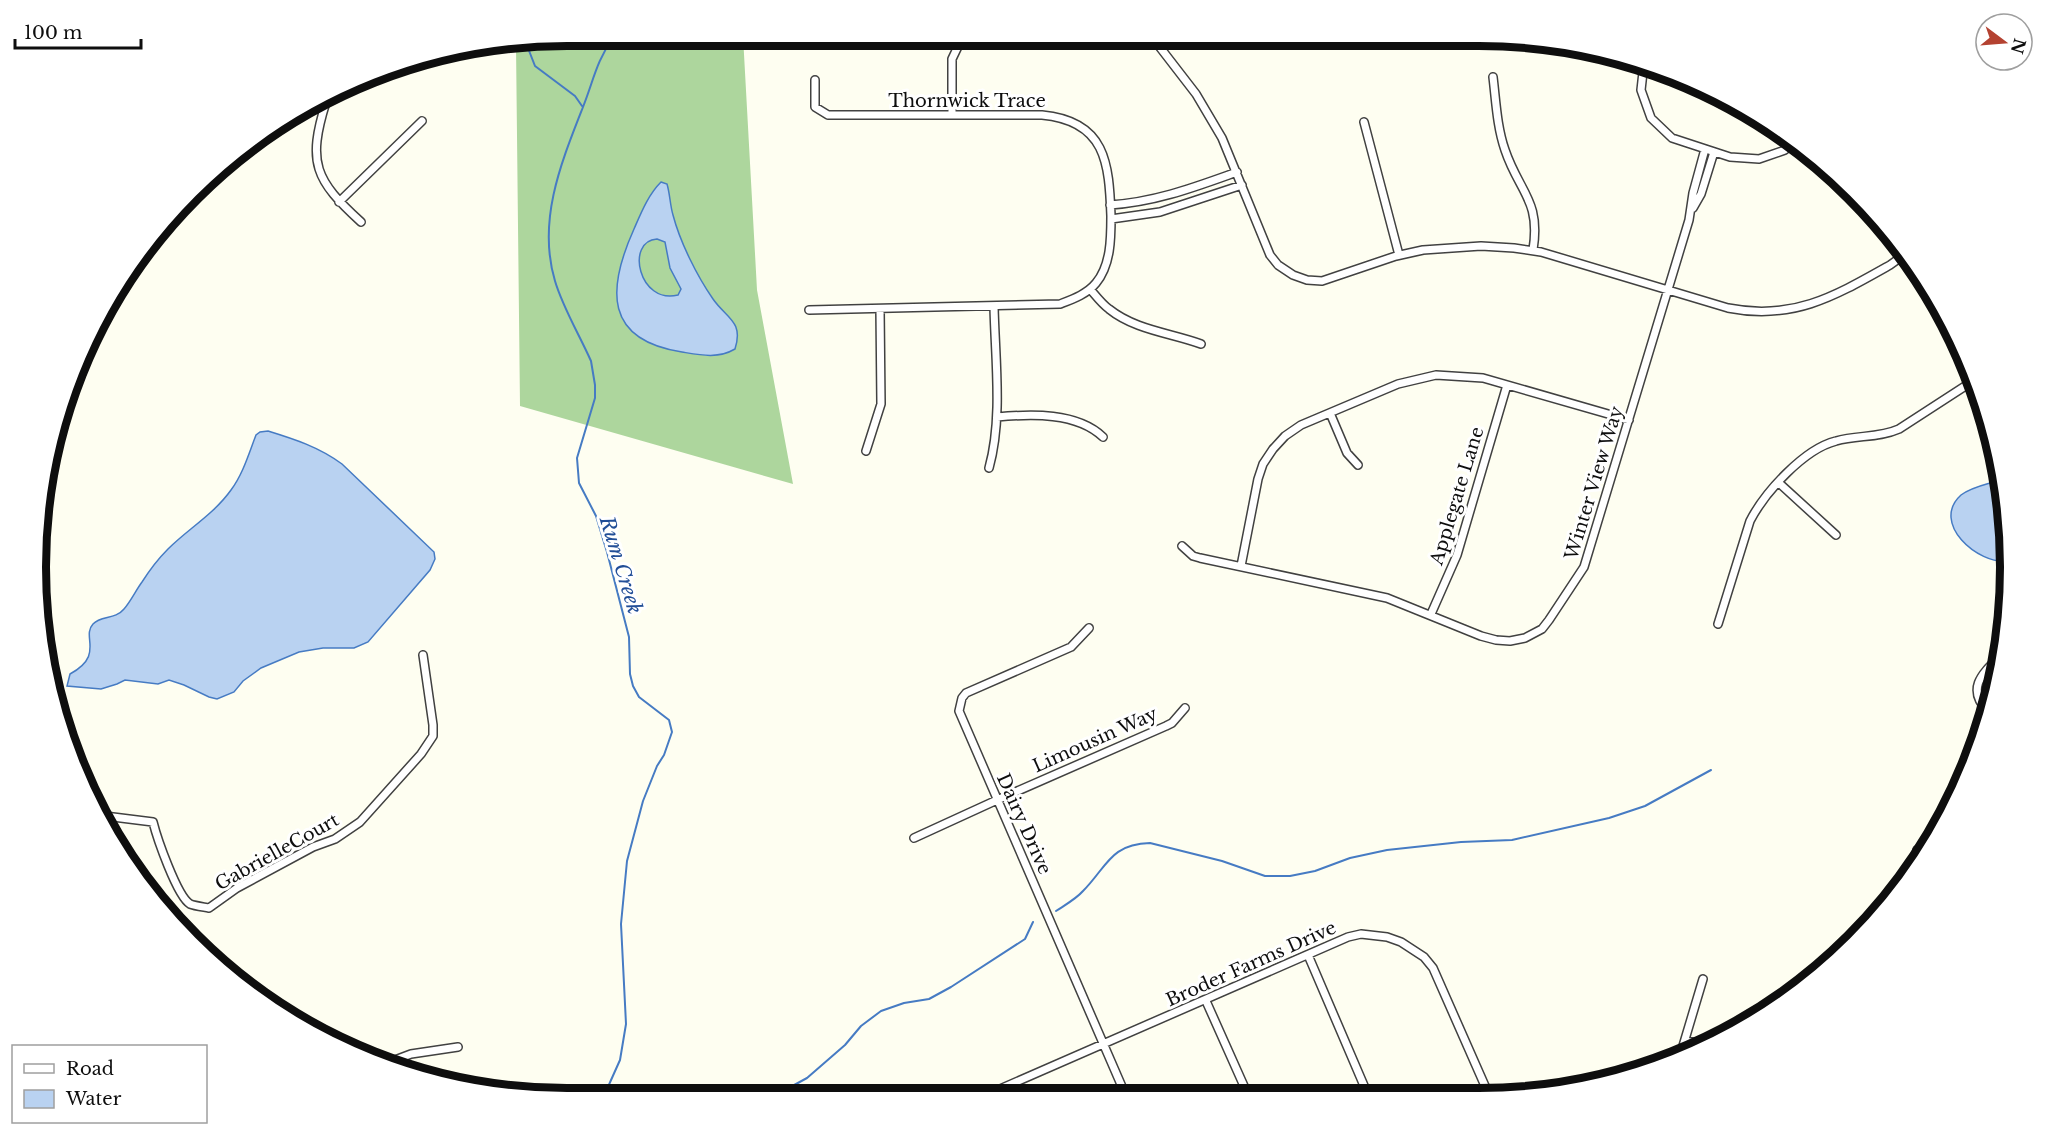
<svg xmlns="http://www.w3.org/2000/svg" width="2046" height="1135" viewBox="0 0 2046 1135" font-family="'Libre Baskerville',serif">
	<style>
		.forest { fill: #add69d }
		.water { fill: #b9d2f1; stroke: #467bc3; stroke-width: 1.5; fill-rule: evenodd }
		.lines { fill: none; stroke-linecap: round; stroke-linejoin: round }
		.stream { stroke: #467bc3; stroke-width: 2 }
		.street-casing { stroke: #414141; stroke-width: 10 }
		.street { stroke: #fff; stroke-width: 7 }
		.labels { text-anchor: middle; stroke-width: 6; stroke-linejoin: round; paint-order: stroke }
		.street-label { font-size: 18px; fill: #0e0e0e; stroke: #fff }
		.water-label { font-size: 20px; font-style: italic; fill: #214e97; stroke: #fff }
		.rim { fill: none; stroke: #0e0e0e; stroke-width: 8 }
	</style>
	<rect width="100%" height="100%" fill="#fefef1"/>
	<path class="forest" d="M568 36H743L757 290 793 484 520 406 516 45Z"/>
	<path class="water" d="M661 182 667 184C670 194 670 205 673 215 680 242 697 276 713 299 726 318 744 321 735 349 718 359 700 355 682 352 604 340 607 289 634 229 641 213 648 195 661 182ZM657 239 665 242 670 268 681 289 678 295C639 305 625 241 657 239Z
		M268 431C294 439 319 447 342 464L434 552 435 559 430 570 368 642 354 648H323L299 652 261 668 243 681 234 692 217 699 209 697 184 685 169 680 158 684 125 680 117 684 101 689 67 686 70 674C105 655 81 637 93 624 101 615 115 620 124 609 131 601 136 590 142 582 149 571 158 559 168 549 188 529 214 514 231 490 243 474 249 453 256 435L260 432Z
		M2000 480 2009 533 2008 561C1978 565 1930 523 1961 495 1971 487 1988 484 2000 480Z"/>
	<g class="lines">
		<path class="stream" d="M526 43 535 66 575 96 582 106
			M1056 911C1065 905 1076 899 1083 891 1107 867 1110 844 1150 843L1222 861 1265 876H1290L1315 871 1350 858 1387 850 1461 842 1512 840 1609 818 1645 806 1711 770
			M760 1097 785 1090 807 1078 845 1045 861 1026 881 1011 904 1003 929 999 951 987 1025 939 1033 922
			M603 1098 620 1060 626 1024 621 924 627 861 643 801 657 766 664 755 672 732 669 720 639 697 633 686 630 674 629 637 607 552 596 516 579 483 577 458 595 398V385L591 361C579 334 563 308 555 281 537 221 561 163 583 107 594 79 596 62 614 36"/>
		<defs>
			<path id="street" d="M1152 37 1196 94 1222 138 1270 255 1278 265 1293 275 1307 280 1322 281 1396 256 1423 250 1481 246 1514 248 1541 252 1728 308C1793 321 1835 296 1890 265L1897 260 1904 250
				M1644 63 1641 90 1651 118 1672 138 1730 157 1759 159 1785 150 1792 142
				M1493 77C1496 102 1497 127 1505 150 1519 192 1541 200 1533 250
				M326 102C307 163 315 180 361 222
				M952 114V59L963 36
				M1364 122 1399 255
				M339 202 422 121
				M1110 205C1156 202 1195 187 1237 172
				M1693 208 1701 194 1714 152
				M1111 219 1160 212 1242 185
				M1090 289C1096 296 1102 304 1109 309 1135 330 1171 333 1201 344
				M809 310 1060 304C1073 299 1087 294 1096 283 1111 265 1111 238 1111 216 1109 163 1106 121 1042 115H828L815 107V80
				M1330 413 1347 453 1358 465
				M997 417C1031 414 1077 412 1103 437
				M866 451 881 404 880 309
				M989 468C1003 418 995 358 994 306
				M1779 483 1836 535
				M1182 546 1193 556 1200 558 1387 598 1481 636 1496 640 1510 641 1525 638 1542 629 1549 620 1584 567 1689 220 1693 193 1705 149
				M1241 566 1258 479 1263 464 1273 449 1285 436 1301 425 1398 384 1436 375 1483 378 1629 420
				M1431 614 1457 555 1507 385
				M1718 624 1750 521C1765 492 1804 449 1836 441 1857 435 1879 438 1899 429L1973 381
				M1089 628 1071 647 966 693 962 698 959 711 1126 1096
				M1988 712C1965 688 1983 673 2001 655
				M105 816 153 822C157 838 177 896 190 904 195 906 204 907 209 908L237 888 313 847 335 839 360 822 421 754 433 736V725L423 655
				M914 838 997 800 1166 726 1172 723 1185 708
				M1917 850 1924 853
				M1833 952 1836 958
				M1308 955 1368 1095
				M1206 1001 1248 1095
				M1685 1041 1704 1044
				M1680 1056 1703 979
				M387 1063 411 1054 458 1047
				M984 1096 1348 937 1361 934 1387 937 1401 942 1424 957 1433 968 1489 1095"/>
		</defs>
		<use href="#street" class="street-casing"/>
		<use href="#street" class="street"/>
	</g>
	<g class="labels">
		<g class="street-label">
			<text x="967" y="107">Thornwick Trace</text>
			<text transform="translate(1594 483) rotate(-73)" y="6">Winter View Way</text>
			<text transform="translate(1457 496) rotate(-73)" y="6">Applegate Lane</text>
			<text transform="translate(1095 740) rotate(-24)" y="6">Limousin Way</text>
			<text transform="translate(1024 824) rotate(66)" y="6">Dairy Drive</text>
			<text transform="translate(277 852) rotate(-29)" y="6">GabrielleCourt</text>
			<text transform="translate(1251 964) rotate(-24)" y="6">Broder Farms Drive</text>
		</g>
		<g class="water-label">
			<text transform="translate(621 565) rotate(73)" y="7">Rum Creek</text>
		</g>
	</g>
	<path d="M0 0H2046V1135H0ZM567 46H1479A521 521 0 0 1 2000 567V567A521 521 0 0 1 1479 1088H567A521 521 0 0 1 46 567V567A521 521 0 0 1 567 46Z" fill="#fff" fill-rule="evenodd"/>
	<path class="rim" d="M567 46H1479A521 521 0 0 1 2000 567V567A521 521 0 0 1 1479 1088H567A521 521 0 0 1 46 567V567A521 521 0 0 1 567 46Z"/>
	<rect x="12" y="1045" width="195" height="78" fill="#ffffff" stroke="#9f9f9f" stroke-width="1.5"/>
	<rect x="24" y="1064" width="30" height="9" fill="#ffffff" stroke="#9f9f9f" stroke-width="1.5"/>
	<text x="66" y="1075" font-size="18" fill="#0e0e0e">Road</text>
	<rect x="24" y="1090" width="30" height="18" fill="#b9d2f1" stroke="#9f9f9f" stroke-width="1.5"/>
	<text x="66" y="1105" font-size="18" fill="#0e0e0e">Water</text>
	<g transform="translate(2004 42) rotate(106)"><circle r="28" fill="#ffffff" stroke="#9f9f9f" stroke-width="1.5"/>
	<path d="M0-4.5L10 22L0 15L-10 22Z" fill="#b44231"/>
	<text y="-9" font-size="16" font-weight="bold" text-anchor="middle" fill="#0e0e0e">N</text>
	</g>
	<path d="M15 39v9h126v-9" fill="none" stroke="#0e0e0e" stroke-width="3"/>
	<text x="24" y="39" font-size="18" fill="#0e0e0e" stroke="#ffffff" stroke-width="4.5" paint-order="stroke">100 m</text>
</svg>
